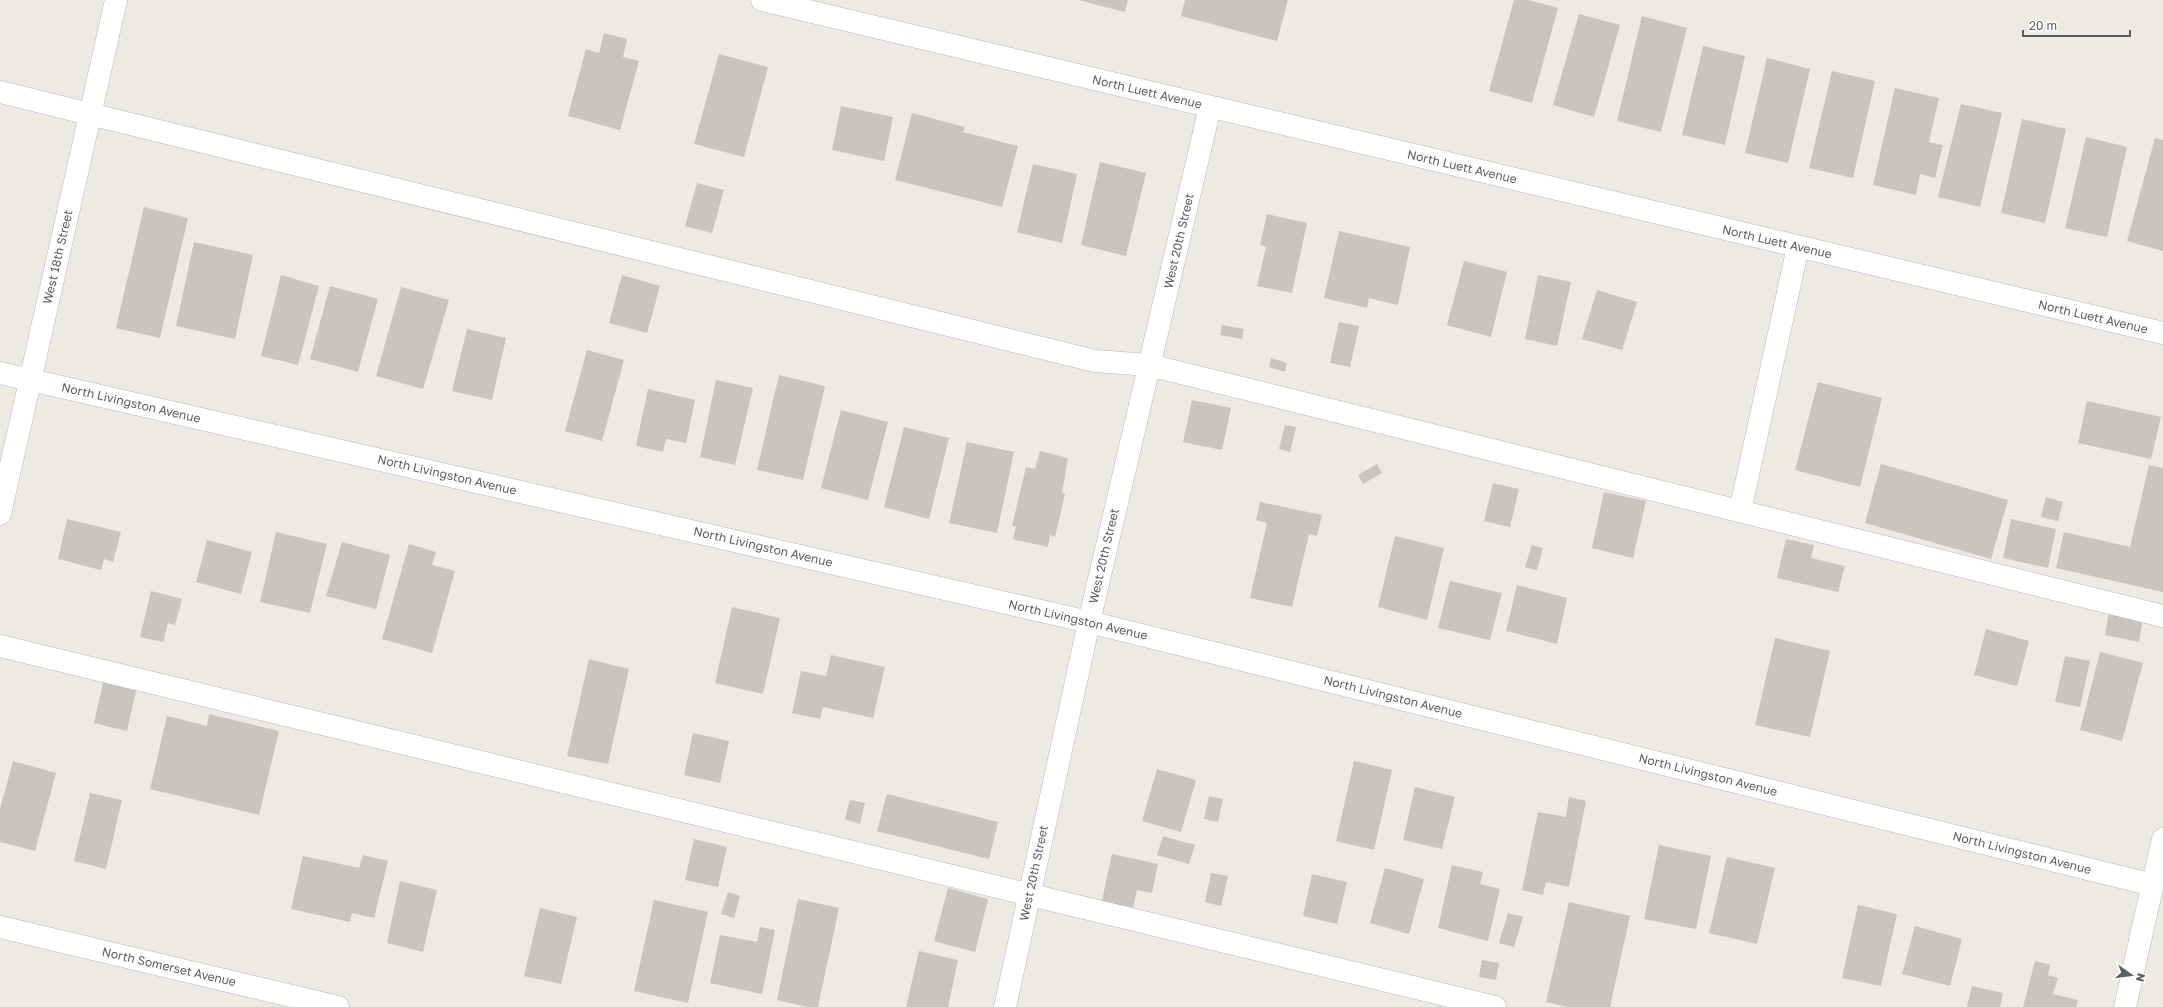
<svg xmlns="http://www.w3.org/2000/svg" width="2163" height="1007" viewBox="0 0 2163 1007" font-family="'Golos Text',sans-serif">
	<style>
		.building { fill: #c8c4be }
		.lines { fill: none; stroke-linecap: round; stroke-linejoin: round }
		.minor-casing { stroke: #b4b7bc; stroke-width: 23 }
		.minor { stroke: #fff; stroke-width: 22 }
		.labels { text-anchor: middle; stroke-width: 3.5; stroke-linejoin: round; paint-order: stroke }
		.street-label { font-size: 12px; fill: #5a5d62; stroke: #fff }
	</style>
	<rect width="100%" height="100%" fill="#edeae1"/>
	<path class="building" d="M1078 0H1128L1125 12Z
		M1185 0H1288L1277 41 1181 16Z
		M1514 0H1529L1558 8 1532 103 1489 91Z
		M1579 14 1620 25 1594 117 1553 105Z
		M1642 16 1687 28 1661 132 1617 121Z
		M604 33 627 39 623 57 639 61 620 130 568 116 586 49 599 53Z
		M1703 46 1745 56 1725 145 1682 135Z
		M719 54 768 67 744 157 694 144Z
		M1767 58 1810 69 1788 163 1745 153Z
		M1832 71 1875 81 1853 178 1809 168Z
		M1895 88 1939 98 1929 142 1943 145 1935 178 1920 174 1916 195 1873 185Z
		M1961 104 2002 113 1980 207 1938 197Z
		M841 106 893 117 884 161 832 150Z
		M912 113 965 127 963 132 1018 146 1002 207 895 180Z
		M2022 119 2066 129 2045 223 2001 213Z
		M2086 137 2127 147 2107 237 2065 228Z
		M2155 138 2163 140V251L2127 241Z
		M1100 162 1146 173 1126 256 1081 245Z
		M1033 164 1077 174 1062 243 1017 232Z
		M697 183 724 190 712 233 685 226Z
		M144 207 188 218 160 338 116 328Z
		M1267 214 1307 223 1292 293 1257 286 1266 247 1260 245Z
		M1339 231 1410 247 1398 305 1369 298 1367 308 1324 298Z
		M194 242 253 255 235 339 176 326Z
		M1464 261 1507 272 1491 337 1447 325Z
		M281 275 319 286 298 365 261 356Z
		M622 275 660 286 647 333 609 323Z
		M1538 275 1571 282 1557 346 1525 339Z
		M330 286 378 299 358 372 310 359Z
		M401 287 449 300 423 389 376 376Z
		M1597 290 1637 302 1622 350 1582 339Z
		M1339 322 1359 326 1350 367 1330 363Z
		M1222 325 1244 329 1242 339 1220 335Z
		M467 329 506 338 492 400 452 391Z
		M587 350 624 360 602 441 565 431Z
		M1271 358 1287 363 1285 372 1269 367Z
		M779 375 825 386 803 480 757 470Z
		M716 380 753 388 735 465 700 457Z
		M1818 382 1882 398 1860 487 1795 470Z
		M648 389 695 400 686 443 666 439 663 452 636 446Z
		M1192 400 1231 408 1222 450 1183 442Z
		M2087 401 2161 417 2151 459 2078 443Z
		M841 410 888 422 868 500 821 488Z
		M1285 425 1296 427 1290 452 1279 449Z
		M904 427 949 438 929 519 884 507Z
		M967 442 1014 452 997 533 949 523Z
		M1040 451 1068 458 1062 493 1065 494 1055 537 1050 535 1048 547 1013 539 1016 527 1012 526 1026 467 1035 469Z
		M1377 464 1382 473 1363 484 1358 475Z
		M1881 464 2008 500 1991 559 1865 523Z
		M2149 465 2163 468V592L2056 568 2064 532 2130 547Z
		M1493 483 1519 489 1510 527 1484 521Z
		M1604 492 1646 501 1633 558 1592 548Z
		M2046 497 2063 502 2058 521 2041 517Z
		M1260 502 1322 515 1317 536 1309 534 1292 607 1250 598 1267 523 1256 520Z
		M67 519 121 532 113 562 104 559 101 570 58 559Z
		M2011 519 2056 529 2048 568 2003 558Z
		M276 532 327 544 310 613 260 602Z
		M1395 536 1444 548 1427 620 1378 607Z
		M1786 539 1814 545 1811 558 1845 566 1838 592 1777 578Z
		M207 540 252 552 241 594 196 582Z
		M342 542 390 555 376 609 326 596Z
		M409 544 436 552 432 565 455 571 432 653 382 639Z
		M1532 545 1543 548 1537 570 1525 567Z
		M1450 581 1502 593 1490 640 1438 628Z
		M1517 585 1567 598 1557 644 1506 631Z
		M151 591 182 599 175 625 168 623 163 642 140 637Z
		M732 607 780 618 763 694 715 683Z
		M2109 612 2143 618 2139 642 2105 635Z
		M1986 629 2029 641 2017 686 1974 675Z
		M1775 638 1830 651 1810 737 1755 725Z
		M2100 652 2143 663 2122 741 2080 730Z
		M831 655 885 667 873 718 823 707 820 719 792 713 801 671 826 676Z
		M2065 656 2090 661 2080 707 2055 702Z
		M589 659 629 669 608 764 567 756Z
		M104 679 137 687 127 731 94 723Z
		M209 714 279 731 259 815 150 789 167 716 207 726Z
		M693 733 729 741 720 783 684 775Z
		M13 761 56 773 35 851 0 842V809Z
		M1354 761 1392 770 1374 850 1336 841Z
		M1157 769 1196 780 1181 832 1142 821Z
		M1415 787 1455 797 1442 849 1403 840Z
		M90 793 122 800 106 869 74 861Z
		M887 794 998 822 989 859 877 831Z
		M1209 796 1223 799 1218 822 1204 819Z
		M1569 797 1586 801 1569 887 1546 882 1543 895 1522 890 1538 812 1566 817Z
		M850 800 865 803 860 824 845 819Z
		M1163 836 1195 845 1189 864 1157 855Z
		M694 839 727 847 718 887 685 880Z
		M1659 845 1711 856 1696 929 1644 919Z
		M1112 854 1158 864 1152 893 1137 890 1132 912 1101 905Z
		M363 855 388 861 374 918 352 913 350 922 291 909 303 856 359 868Z
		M1727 857 1775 868 1757 944 1709 933Z
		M1452 865 1483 872 1480 884 1500 889 1488 941 1438 928Z
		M1385 868 1424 879 1409 934 1370 923Z
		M1211 873 1228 876 1221 906 1205 902Z
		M1312 874 1347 882 1337 924 1303 916Z
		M400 881 437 890 423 952 387 943Z
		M948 888 988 899 975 952 934 941Z
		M728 892 740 896 734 918 721 914Z
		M798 899 839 908 818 1007H808L777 1000Z
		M654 900 708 912 688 1003 634 991Z
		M1569 902 1630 916 1610 1007H1568L1546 1002Z
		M1858 905 1897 914 1881 986 1842 978Z
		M540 908 577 917 561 984 524 976Z
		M1508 913 1523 917 1514 947 1499 943Z
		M1915 926 1962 939 1950 986 1902 974Z
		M760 927 775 930 762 994 710 983 720 935 757 942Z
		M919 951 958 960 948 1007H906Z
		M1482 960 1499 963 1496 980 1479 977Z
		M2035 961 2050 965 2048 975 2058 978 2053 994 2078 1000 2076 1007H2023Z
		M1972 986 2003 993 2000 1007H1967Z"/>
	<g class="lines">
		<defs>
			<path id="minor" d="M762 0 2163 333
				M0 92 1095 361 1149 365 2163 616
				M0 373 1089 622 2153 885
				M1740 511 1798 247
				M0 514 116 0
				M0 646 1495 1007
				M0 927 338 1007
				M1005 1007 1089 622 1210 107
				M2125 1007 2163 839"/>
		</defs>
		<use href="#minor" class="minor-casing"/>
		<use href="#minor" class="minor"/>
	</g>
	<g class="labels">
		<g class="street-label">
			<text transform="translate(1147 92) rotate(13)" y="4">North Luett Avenue</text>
			<text transform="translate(1462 167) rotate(13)" y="4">North Luett Avenue</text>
			<text transform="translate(1179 241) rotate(-77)" y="4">West 20th Street</text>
			<text transform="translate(1777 242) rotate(13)" y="4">North Luett Avenue</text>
			<text transform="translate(58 257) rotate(-77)" y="4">West 18th Street</text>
			<text transform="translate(2093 317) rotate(13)" y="4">North Luett Avenue</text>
			<text transform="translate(131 403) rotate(13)" y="4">North Livingston Avenue</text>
			<text transform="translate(447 475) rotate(13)" y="4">North Livingston Avenue</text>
			<text transform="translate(763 547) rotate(13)" y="4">North Livingston Avenue</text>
			<text transform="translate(1104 556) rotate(-77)" y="4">West 20th Street</text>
			<text transform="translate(1078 620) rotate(13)" y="4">North Livingston Avenue</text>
			<text transform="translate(1393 697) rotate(14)" y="4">North Livingston Avenue</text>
			<text transform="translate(1708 775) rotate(14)" y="4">North Livingston Avenue</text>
			<text transform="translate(2022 853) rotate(14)" y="4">North Livingston Avenue</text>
			<text transform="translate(1034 873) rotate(-78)" y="4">West 20th Street</text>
			<text transform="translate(169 967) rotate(13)" y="4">North Somerset Avenue</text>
		</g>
	</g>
	<g transform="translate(2131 975) rotate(104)" stroke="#ffffff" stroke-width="3" paint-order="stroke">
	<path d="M0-3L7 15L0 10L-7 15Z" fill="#5a5d62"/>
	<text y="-6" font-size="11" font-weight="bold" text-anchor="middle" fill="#5a5d62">N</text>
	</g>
	<path d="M2023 30v6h107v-6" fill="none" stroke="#5a5d62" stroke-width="2"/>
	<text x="2029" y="30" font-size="12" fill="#5a5d62" stroke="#ffffff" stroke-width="3" paint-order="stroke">20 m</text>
</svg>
